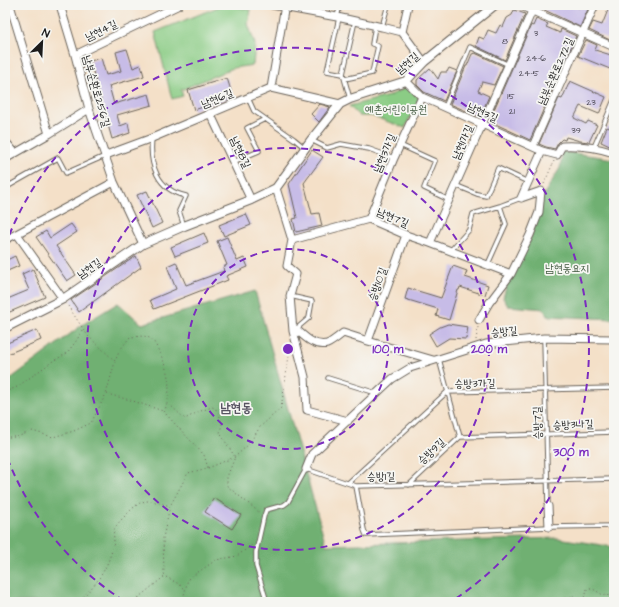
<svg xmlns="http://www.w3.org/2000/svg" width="619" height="607" viewBox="0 0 619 607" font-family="'Architects Daughter','Poor Story',sans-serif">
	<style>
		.green { fill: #8bcc85; stroke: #547450 }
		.forest { fill: #70b072; stroke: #466647 }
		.building { fill: #c7bce7 }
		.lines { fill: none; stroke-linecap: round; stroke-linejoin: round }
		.service-casing { stroke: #686158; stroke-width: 5.5 }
		.minor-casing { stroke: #686158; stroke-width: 9 }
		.tertiary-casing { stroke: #686158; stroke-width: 10 }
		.path { stroke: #686158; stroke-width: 1; stroke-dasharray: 1 3; stroke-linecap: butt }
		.service { stroke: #fff; stroke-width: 3.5 }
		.minor { stroke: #fff; stroke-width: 7 }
		.tertiary { stroke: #fff; stroke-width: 8 }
		.ring { fill: none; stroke: #7b2cbf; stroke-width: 2; stroke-dasharray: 7 5 }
		.labels { text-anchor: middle; stroke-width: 3.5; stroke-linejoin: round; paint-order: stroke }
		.number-label { font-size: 9px; fill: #47444f }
		.street-label { font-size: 11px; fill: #1c1c1c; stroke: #f6f6f2 }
		.park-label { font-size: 11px; fill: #435a41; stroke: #f6f6f2 }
		.quarter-label { font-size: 13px; font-weight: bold; fill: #585463; stroke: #f6f6f2 }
		.centre { fill: #7b2cbf; stroke: #f6f6f2; stroke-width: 2 }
		.ring-label { font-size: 12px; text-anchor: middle; font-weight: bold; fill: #7b2cbf; stroke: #f6f6f2; stroke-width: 3.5; stroke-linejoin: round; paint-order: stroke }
	</style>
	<rect width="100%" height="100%" fill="#f6f6f2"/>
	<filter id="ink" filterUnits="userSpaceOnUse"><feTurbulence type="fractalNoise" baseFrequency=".025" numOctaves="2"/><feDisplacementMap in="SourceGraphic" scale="8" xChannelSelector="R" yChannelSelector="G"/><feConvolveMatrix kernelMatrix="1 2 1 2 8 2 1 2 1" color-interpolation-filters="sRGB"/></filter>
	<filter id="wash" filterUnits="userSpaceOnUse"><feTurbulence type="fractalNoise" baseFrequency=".012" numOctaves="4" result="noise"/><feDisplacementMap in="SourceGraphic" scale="16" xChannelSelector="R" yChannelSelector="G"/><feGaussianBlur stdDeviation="0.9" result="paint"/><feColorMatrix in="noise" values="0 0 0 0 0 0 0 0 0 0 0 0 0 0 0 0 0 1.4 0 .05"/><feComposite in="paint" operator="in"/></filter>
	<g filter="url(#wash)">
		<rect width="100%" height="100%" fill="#f4e0c8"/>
		<path class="green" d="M223 5H230L251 10 248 24 255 44 253 65 233 68 181 90 183 96 172 99 155 32Z
			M407 87 419 98 405 128 372 116H359L349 106 389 96Z"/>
		<path class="forest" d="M560 151 614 159V319L547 316 544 309 508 306 503 298 508 280 531 237 541 199 560 168 562 158Z
			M255 291 326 545 558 538 614 547V602H5V383L82 325 118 303 142 324Z"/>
		<g id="blocks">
			<path class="building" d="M534 5H570L579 8 580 5 589 7 580 27Z
				M610 5H614V42L589 30 593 22 602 25Z
				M514 10 525 14 505 60 476 46 479 37 484 39 488 30 496 33 500 25 503 27 507 18 512 15Z
				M536 19 548 24 546 27 560 33 561 29 576 36 530 140 489 121 531 25 533 26Z
				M586 40 597 45 595 50 614 56V69L610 68V69L578 56Z
				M127 49 133 68 141 65 144 76 109 86 114 104 149 94 152 105 117 115 120 126 128 123 130 133 112 139 90 61 101 58 106 75 121 71 116 52Z
				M475 53 503 66 494 85 482 82 478 91 489 96 480 117 450 104 466 66H467L472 54Z
				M430 68 438 79 441 72H447L449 68 457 71 444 101 424 92 417 85V80Z
				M227 78 233 97 194 110 188 90Z
				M570 81 606 97 599 114 580 106 574 118 586 124 588 121 597 125 589 142 580 141 566 137 565 140 562 139 558 143 555 149 546 147 539 144 559 98 562 99Z
				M320 104 330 107 319 122 311 114Z
				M614 117V148L601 142 607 127 609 128Z
				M312 150 323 157 304 183 312 214 319 213 322 226 296 232 293 219 297 218 289 184Z
				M147 191 162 223 152 228 137 195Z
				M246 214 251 225 224 236 219 225Z
				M71 224 77 232 56 246 76 275 67 281 36 237 46 231 50 238Z
				M204 233 208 243 175 256 171 247Z
				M227 237 237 261 244 258 248 267 226 276 228 280 154 309 150 300 176 289 167 266 176 262 186 285 224 271 223 267 227 265 217 241Z
				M15 256 19 266 5 272V261Z
				M136 256 141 267 79 312 71 300Z
				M453 266 467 271 465 277 488 285 485 295 460 287 459 290H458L449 320 436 316 438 309 405 299 408 288 441 298Z
				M33 269 45 297 5 314V300L29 290 22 274Z
				M448 324 468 327 466 339 449 338 436 346 429 334 440 327Z
				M37 330 41 340 5 355V344Z
				M214 498 241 515 232 529 205 512Z"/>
		</g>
	</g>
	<g filter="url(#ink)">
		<use href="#blocks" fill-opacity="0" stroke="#686158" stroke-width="1"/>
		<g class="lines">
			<defs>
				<path id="service" d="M337 17 340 5
					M339 18 327 71 343 74
					M382 27 388 5
					M345 79 372 73 378 46 372 44 375 26
					M248 98 254 111 294 139 305 148
					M350 99 343 74 355 21
					M445 107 470 47 509 65
					M152 138C149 164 157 190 186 196L179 211 184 226
					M311 140 327 148 341 144 369 149 394 158
					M400 145 435 161 424 188 449 200
					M594 147 614 100
					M233 162 259 151 247 128 265 119
					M455 185 477 194 486 196 498 168 528 182
					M5 188 58 158 66 173 105 156
					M451 250 469 230 473 214 500 206 521 198
					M488 264 506 224 500 206
					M290 296 312 301 309 318 296 329
					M544 338 548 506
					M328 378 376 393
					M460 437 614 432
					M348 483 447 392 614 388
					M409 485 460 437 439 359
					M356 486 364 530 366 535 549 527 614 526
					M267 602 256 566V552L264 516 266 510 284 505 288 502 306 469 356 486 614 479"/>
				<path id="minor" d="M10 5 49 134
					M60 5 75 55 89 109 114 182 143 244
					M272 5 337 17 382 27 402 32 424 62
					M519 5 614 47
					M402 32 408 5
					M75 55 179 5
					M406 81 422 97 542 151 557 155 562 146C581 145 596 147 614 153
					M271 88 285 5
					M210 113 251 200
					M5 141 15 153
					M533 146 595 5
					M106 155 152 138 271 88 340 104
					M5 159 49 134 89 109
					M276 188 292 240 369 219 406 235 430 243 511 274 530 235 539 212 541 191 521 198
					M521 198 542 151
					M369 219 394 158 422 97
					M17 234 63 299
					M406 235 368 341 433 360
					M5 240 114 182
					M292 240 287 266 296 274 290 296 293 331 305 377 307 410 348 421
					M430 243 532 11
					M479 320 489 303 511 274
					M296 329C304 336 314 347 327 344 332 342 338 337 343 333L368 341
					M306 469 312 454 392 379 410 368 486 344 544 338 614 339
					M548 506 549 527"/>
				<path id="tertiary" d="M5 328 63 299 143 244 184 226 251 200 276 188 311 140 340 104 350 99 406 81 424 62 495 5"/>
			</defs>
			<use href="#service" class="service-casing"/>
			<use href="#minor" class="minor-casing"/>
			<use href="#tertiary" class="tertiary-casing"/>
			<path class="path" d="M544 184 554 161
				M68 306 88 336 115 361 120 350 130 337 144 336 152 339C166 361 175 387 164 412L204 455 208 468 188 473 170 506 163 538 164 573 165 576 139 597 137 602
				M476 340 478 327
				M5 392 17 387 53 361 66 354 77 340 83 328
				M107 394 130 400 163 411
				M169 404 185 419 198 412 212 407 215 408 219 414 222 423 220 433 235 457 227 477V486L260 513
				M5 437H17L32 431 53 437 74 431 91 423 106 394 115 362
				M208 468 235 457 249 444 260 427 281 408 290 349
				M166 577 179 584 185 589
				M78 602C88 592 100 580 106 566 110 558 113 549 114 540 114 537 113 534 114 531 116 525 120 521 125 516 143 497 146 499 170 506
				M184 602 183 599 188 579 216 560 237 556 252 545
				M555 602V600L561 602
				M563 602 564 598 569 599 572 595H573L576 600 581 602 586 594 587 589H593L603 595 614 596"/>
			<use href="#service" class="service"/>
			<use href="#minor" class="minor"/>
			<use href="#tertiary" class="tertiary"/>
		</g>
	</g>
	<g class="ring">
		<circle cx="288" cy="349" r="100"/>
		<circle cx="288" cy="349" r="201"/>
		<path d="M124 601A301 301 0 0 1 5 452M5 246A301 301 0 1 1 452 601"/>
	</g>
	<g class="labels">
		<g class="number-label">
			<text x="536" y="36">3</text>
			<text x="505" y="44">8</text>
			<text x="536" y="61">24-6</text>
			<text x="529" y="76">24-5</text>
			<text x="511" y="99">15</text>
			<text x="591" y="105">23</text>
			<text x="512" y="114">21</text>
			<text x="576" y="133">39</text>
		</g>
		<g class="street-label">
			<text transform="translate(101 30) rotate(-26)" y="4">남현4길</text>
			<text transform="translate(407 63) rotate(-41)" y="4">남현길</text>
			<text transform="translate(555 71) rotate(-66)" y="4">남부순환로272길</text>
			<text transform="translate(97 91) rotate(74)" y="4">남부순환로256길</text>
			<text transform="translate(217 98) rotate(-22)" y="4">남현6길</text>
			<text transform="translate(483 112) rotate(24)" y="4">남현3길</text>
			<text transform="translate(462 142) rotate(-67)" y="4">남현1가길</text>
			<text transform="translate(241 152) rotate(65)" y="4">남현8길</text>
			<text transform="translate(384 153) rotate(-67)" y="4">남현3가길</text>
			<text transform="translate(393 217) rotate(23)" y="4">남현7길</text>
			<text transform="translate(89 268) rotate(-35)" y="4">남현길</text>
			<text transform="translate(377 284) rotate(-70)" y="4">승방10길</text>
			<text transform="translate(504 331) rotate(-5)" y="4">승방길</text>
			<text transform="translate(475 383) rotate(-1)" y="4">승방3가길</text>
			<text transform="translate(537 423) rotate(-92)" y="4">승방7길</text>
			<text transform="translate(573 424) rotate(-2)" y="4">승방3나길</text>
			<text transform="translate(431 451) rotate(-43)" y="4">승방9길</text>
			<text transform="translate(381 476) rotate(-1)" y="4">승방1길</text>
		</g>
		<g class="park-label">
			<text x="396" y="113">예촌어린이공원</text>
			<text x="567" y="272">남현동요지</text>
		</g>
		<g class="quarter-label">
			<text x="236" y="412">남현동</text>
		</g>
	</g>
	<circle cx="288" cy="349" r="6" class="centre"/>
	<g class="ring-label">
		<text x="388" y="353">100 m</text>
		<text x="489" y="353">200 m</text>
		<text x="571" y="456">300 m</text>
	</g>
	<rect width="619" height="607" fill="none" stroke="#f6f6f2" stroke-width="20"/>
	<g transform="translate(42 42) rotate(24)" stroke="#f6f6f2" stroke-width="3" paint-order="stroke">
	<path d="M0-3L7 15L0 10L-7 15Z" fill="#1c1c1c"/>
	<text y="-6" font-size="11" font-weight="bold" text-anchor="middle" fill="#1c1c1c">N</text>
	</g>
</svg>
